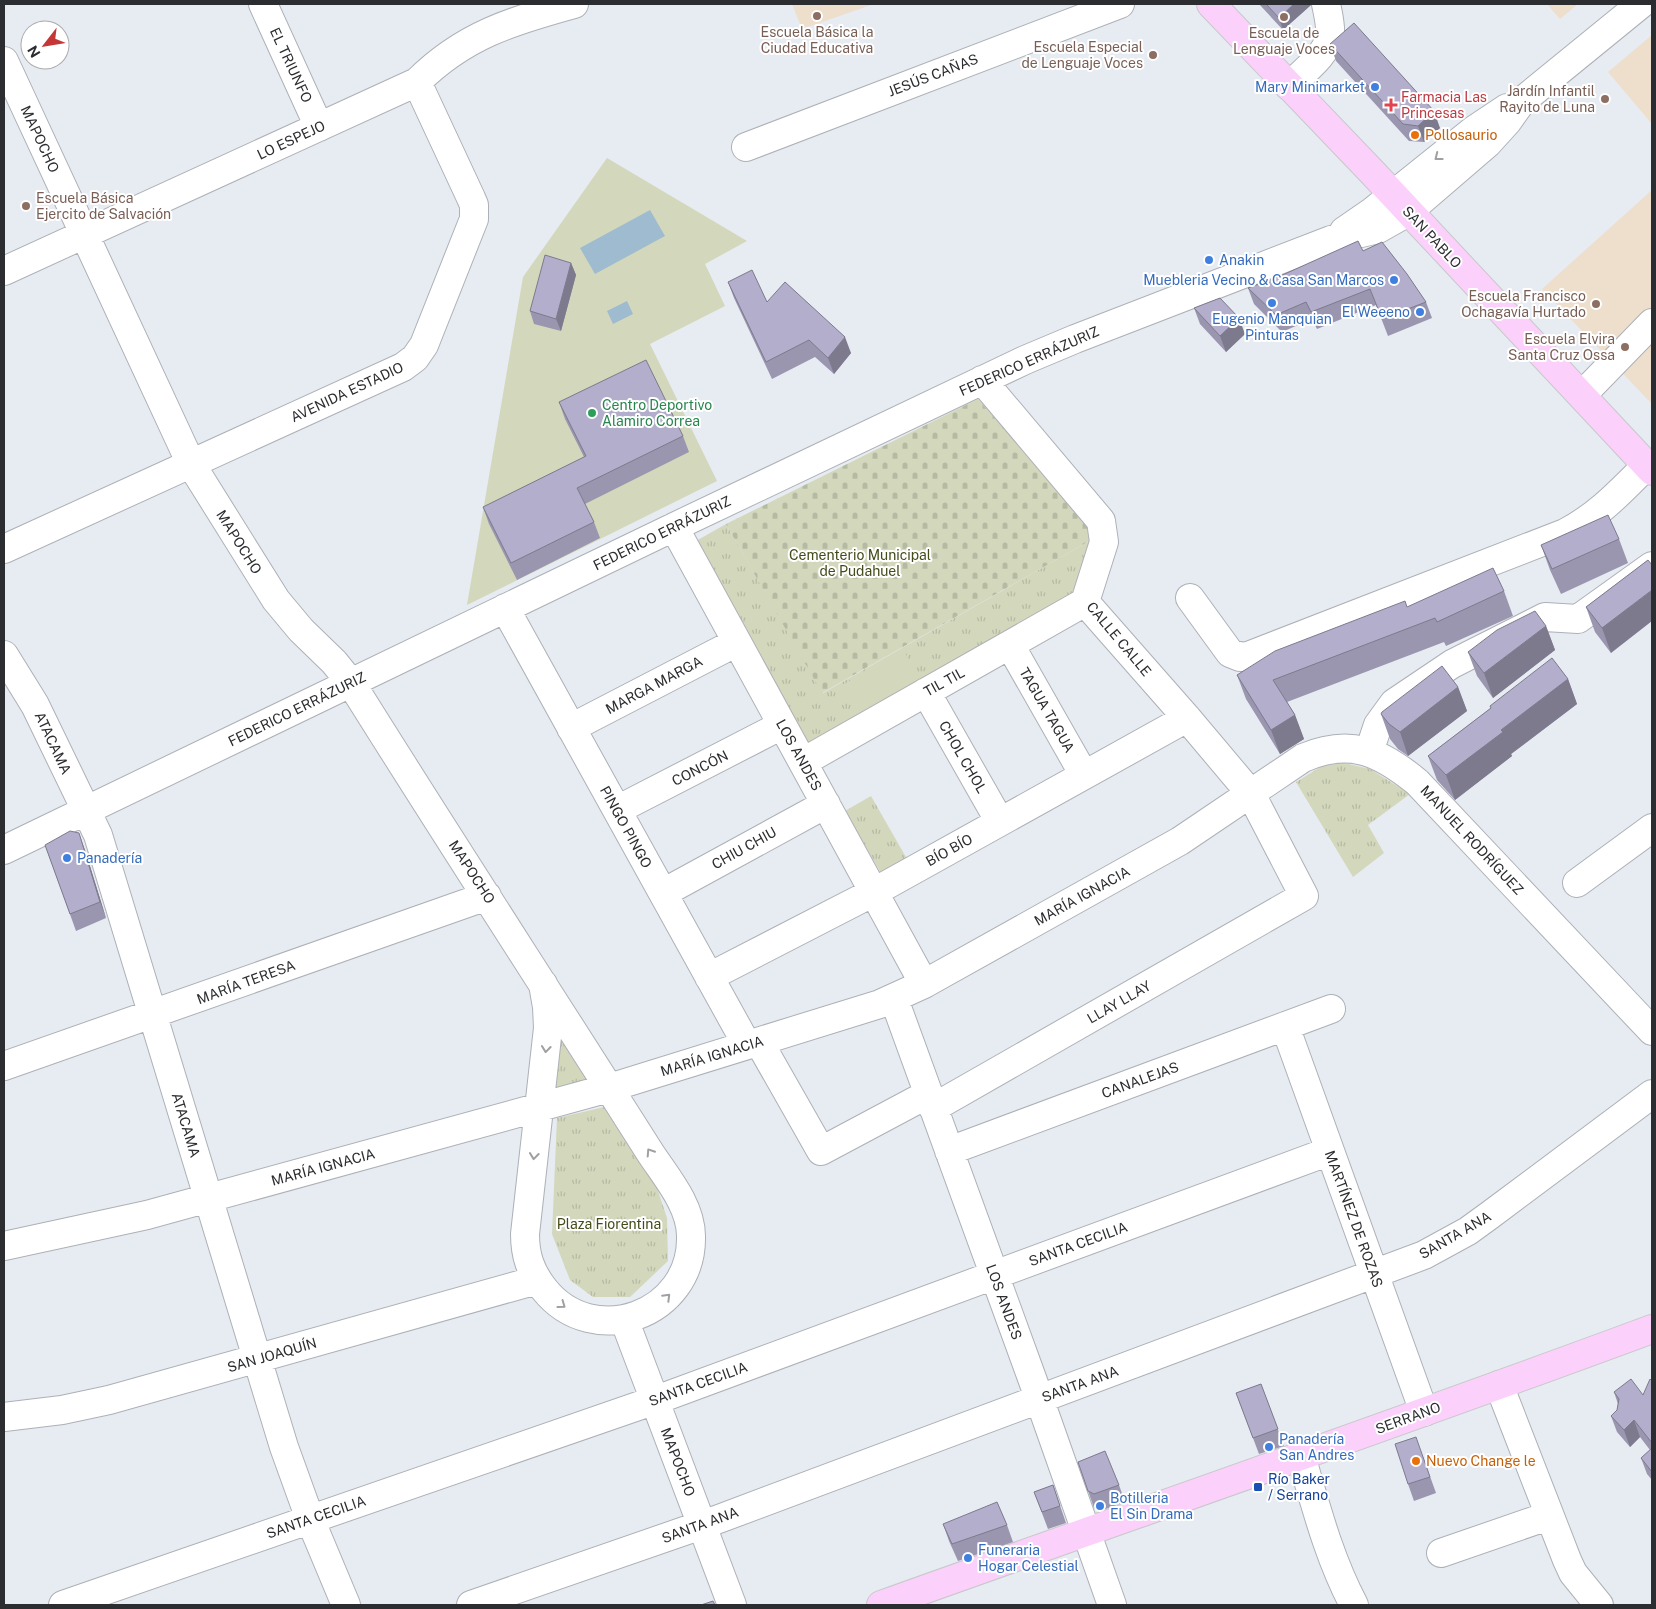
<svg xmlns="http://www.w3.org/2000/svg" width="1656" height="1609" viewBox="0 0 1656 1609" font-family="'Public Sans',sans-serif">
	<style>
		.education { fill: #eedecc }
		.grass { fill: url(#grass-tufts) }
		.cemetery { fill: url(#cemetery-stones) }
		.pitch { fill: #d3d8bc }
		.water { fill: #9ebbcf }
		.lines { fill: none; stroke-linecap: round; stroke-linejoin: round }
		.minor-casing { stroke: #adb1b7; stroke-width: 30 }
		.major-casing { stroke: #c8c8c9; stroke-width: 30 }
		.minor { stroke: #fff; stroke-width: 28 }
		.major { stroke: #fbd1fb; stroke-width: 28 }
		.wall { fill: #9a96af }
		.shaded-wall { fill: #7d7a8e }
		.building { fill: #b3aecb; stroke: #7d7a8e }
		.oneway { stroke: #a0a0a2 }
		.education-dot { fill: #8d6e63; stroke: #fff; stroke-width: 2 }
		.shop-dot { fill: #3f7fe0; stroke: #fff; stroke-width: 2 }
		.health-dot { fill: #e0444e; stroke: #fff; stroke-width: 2 }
		.food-dot { fill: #e8710a; stroke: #fff; stroke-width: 2 }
		.leisure-dot { fill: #2e9e5b; stroke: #fff; stroke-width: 2 }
		.transit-dot { fill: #1a4fb4; stroke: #fff; stroke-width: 2 }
		.labels { text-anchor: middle; stroke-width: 4; stroke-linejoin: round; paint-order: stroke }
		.education-label { font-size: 14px; fill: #785e54; stroke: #fff; text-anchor: end }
		.street-label { font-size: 14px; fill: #2c2d30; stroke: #fff }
		.shop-label { font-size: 14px; fill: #366cbe; stroke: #fff; text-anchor: start }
		.health-label { font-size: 14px; fill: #be3a42; stroke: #fff; text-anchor: start }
		.food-label { font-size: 14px; fill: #c56008; stroke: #fff; text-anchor: start }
		.leisure-label { font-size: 14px; fill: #27864d; stroke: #fff; text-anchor: start }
		.park-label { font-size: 14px; fill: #454c1a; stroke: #fff }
		.transit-label { font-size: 14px; fill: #164399; stroke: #fff; text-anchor: start }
	</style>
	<defs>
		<pattern id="grass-tufts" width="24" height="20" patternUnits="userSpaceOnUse" patternTransform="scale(1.25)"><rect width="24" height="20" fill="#d3d8bc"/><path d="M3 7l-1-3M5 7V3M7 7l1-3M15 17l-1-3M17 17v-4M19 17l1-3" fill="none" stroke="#b5baa2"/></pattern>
		<pattern id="cemetery-stones" width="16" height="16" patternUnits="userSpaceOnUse" patternTransform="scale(1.25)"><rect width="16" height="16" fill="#d3d8bc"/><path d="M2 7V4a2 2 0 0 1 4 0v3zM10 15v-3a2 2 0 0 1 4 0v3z" fill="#b5baa2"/></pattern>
	</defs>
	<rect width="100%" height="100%" fill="#e7ebf2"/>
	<path class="education" d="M792 4H874L802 29Z
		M1547 4H1578L1560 19Z
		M1652 35V124L1608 72Z
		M1652 190V404L1542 289Z"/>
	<path class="grass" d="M726 524 823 693 1098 536 1085 595 811 750 696 541Z
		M1344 763 1370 769 1410 794 1368 825 1384 853 1353 877 1296 782 1322 766Z
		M871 796 911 866 885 880 845 811Z
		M556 1021 594 1080 548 1096Z
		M613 1105 647 1158 667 1218 668 1261 630 1297H593L570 1280 552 1234 557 1118Z"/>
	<path class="cemetery" d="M978 399 1098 536 822 693 726 524Z"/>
	<path class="pitch" d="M607 158 747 241 705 264 725 306 650 344 717 481 467 605 523 277Z
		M903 649 922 683 859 719 841 686Z"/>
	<path class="water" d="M650 210 665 236 595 274 580 248Z
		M627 301 633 314 613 324 607 311Z"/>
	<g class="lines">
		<defs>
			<path id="minor" d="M263 4 319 127
				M4 61 191 464 276 600 301 630 334 662 351 683C436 819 523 953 609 1088 623 1110 637 1132 651 1154 667 1178 691 1206 691 1236 693 1315 593 1351 544 1289 530 1271 525 1255 525 1234L548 1028 547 1007 543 984
				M1289 86C1302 73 1329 53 1330 35 1331 25 1328 14 1326 4
				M746 147 1120 4
				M1344 231 1373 211 1474 130 1507 108
				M4 271 417 82C464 35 512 21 574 4
				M982 380 1101 521 1104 542 1085 602
				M1582 395 1652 323
				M674 527 924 984
				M4 549 403 367 415 358 424 345 474 219V205L471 198 417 82
				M1190 598 1230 653 1240 657 1248 656 1565 533C1598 516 1621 491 1647 465
				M505 608 747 1045
				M1010 645 1084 775
				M4 655 35 705 98 835 284 1447 310 1519 346 1605
				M926 692 1000 822
				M571 728 737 642
				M1369 752 1378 725 1394 703 1452 664 1545 617 1578 619 1652 566
				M803 762 1085 602
				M617 810 782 725
				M4 850 674 527 1025 360 1075 339 1331 240 1378 229 1408 212 1487 144 1507 122 1522 101 1641 4
				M1577 883 1652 828
				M663 893 826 804
				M709 977 874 892 1187 718
				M894 999 1033 1381 1112 1605
				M1285 1026 1424 1412
				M759 1042 821 1151 928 1094
				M4 1066 487 896
				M933 1108 1304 896 1251 794 1187 718 1085 602
				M949 1151 1331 1009
				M4 1246 147 1215 609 1088 880 1004 924 984 1180 841 1303 758C1350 738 1379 751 1417 782L1652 1031
				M624 1319 732 1605
				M1499 1385 1567 1560 1573 1573 1599 1605
				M4 1417 62 1410 109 1400 537 1280
				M1301 1456C1316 1507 1329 1558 1354 1605
				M1441 1553 1548 1516
				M63 1605 667 1396 1330 1151
				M471 1605 716 1520 1424 1255 1468 1231 1490 1215 1652 1094"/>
			<path id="major" d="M1211 4 1372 172 1652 471
				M881 1605C1138 1513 1396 1424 1652 1329"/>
		</defs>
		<use href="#minor" class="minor-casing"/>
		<use href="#major" class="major-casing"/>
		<use href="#minor" class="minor"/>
		<use href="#major" class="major"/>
	</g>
	<path class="wall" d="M1259 4H1311V5L1283 30Z
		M1330 44 1440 128 1424 142 1409 141 1336 61Z
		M1363 251 1426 302 1432 318 1388 336 1376 305 1317 329 1312 319 1282 332 1254 304 1248 288Z
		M571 263 576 275 561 331 534 324 530 311Z
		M728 282 767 302 851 353 834 374 815 357 772 379 734 298Z
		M1194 308 1245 334 1226 352 1200 324Z
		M559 402 683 436 689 452 585 504 594 522 600 538 517 580 489 524 483 507 584 457 565 419Z
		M1619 539 1628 563 1561 594 1550 570 1541 545Z
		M1648 560 1611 653 1595 632 1586 607Z
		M1504 591 1513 616 1446 646 1444 642 1287 702 1295 715 1304 739 1280 754 1246 699 1237 675 1407 607Z
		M1546 626 1555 650 1493 698 1477 676 1468 652Z
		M1568 679 1577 704 1511 754 1512 756 1455 800 1437 780 1428 756 1491 708 1490 706Z
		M1458 687 1467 711 1408 756 1398 749 1390 739 1381 714Z
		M45 845 85 850 106 918 76 931Z
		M1652 1381V1480L1647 1474 1641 1458 1650 1450 1640 1437 1630 1447 1617 1432 1611 1416 1617 1410 1618 1404 1614 1392 1643 1395Z
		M1261 1384 1284 1446 1259 1454 1236 1393Z
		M1422 1454 1436 1493 1414 1501 1408 1484Z
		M1078 1462 1119 1485 1125 1502 1100 1511 1094 1508Z
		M1053 1485 1066 1523 1048 1529 1034 1492Z
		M943 1524 1007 1525 1013 1542 958 1561 949 1541Z"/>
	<path class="shaded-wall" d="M1294 4H1311V5L1283 30 1279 18Z
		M1434 111 1440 128 1424 142 1418 126Z
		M571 263 576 275 561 331 556 319Z
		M1239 318 1245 334 1226 352 1220 336Z
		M845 337 851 353 834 374 828 358Z
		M1652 590V621L1611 653 1602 628Z
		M1546 626 1555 650 1493 698 1484 673Z
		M1568 679 1577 704 1511 754 1512 756 1455 800 1446 775 1501 730Z
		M1458 687 1467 711 1408 756 1400 732Z
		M1295 715 1304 739 1280 754 1271 730Z
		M79 833 85 850 106 918 100 902Z
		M1634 1420 1640 1437 1630 1447 1624 1430Z"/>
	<path class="building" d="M1266 4H1294L1279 18Z
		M1354 23 1434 111 1418 126 1403 124 1330 44Z
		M1358 241 1363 251 1382 242 1407 274 1426 302 1382 319 1370 289 1311 312 1306 302 1276 315 1248 288 1278 277Z
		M545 255 571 263 556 319 530 311Z
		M752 270 767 302 785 282 845 337 828 358 809 340 766 362 728 282Z
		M1220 298 1239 318 1220 336 1194 308Z
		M646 360 683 436 577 488 594 522 511 563 483 507 586 456 559 402Z
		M1608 515 1619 539 1552 569 1541 545Z
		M1648 560 1652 565V590L1602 628 1586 607Z
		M1493 568 1504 591 1437 622 1435 618 1273 680 1295 715 1271 730 1237 675 1275 651 1405 601 1407 607Z
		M1535 611 1546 626 1484 673 1468 652 1497 630Z
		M1552 658 1568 679 1501 730 1503 732 1446 775 1428 756 1491 708 1490 706Z
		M1442 666 1458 687 1400 732 1389 724 1381 714 1382 712Z
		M70 831 79 833 100 902 70 914 45 845Z
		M1631 1379 1643 1395 1650 1379 1652 1381V1443L1634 1420 1624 1430 1611 1416 1617 1410 1619 1399 1614 1392Z
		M1261 1384 1278 1429 1253 1438 1236 1393Z
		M1416 1437 1430 1477 1408 1484 1395 1444Z
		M1652 1448V1472L1641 1458Z
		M1105 1451 1119 1485 1094 1494 1088 1491 1078 1462Z
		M1053 1485 1060 1506 1042 1512 1034 1492Z
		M997 1502 1007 1525 952 1544 943 1524Z
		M713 1601 715 1605H701Z"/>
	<defs><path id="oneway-chevron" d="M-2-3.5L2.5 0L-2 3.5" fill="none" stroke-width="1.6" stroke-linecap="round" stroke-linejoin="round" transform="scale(1.25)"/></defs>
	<g class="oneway">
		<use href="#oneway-chevron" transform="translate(1438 157) rotate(142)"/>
		<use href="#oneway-chevron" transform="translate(546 1049) rotate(96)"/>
		<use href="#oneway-chevron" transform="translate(650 1152) rotate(-123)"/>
		<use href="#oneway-chevron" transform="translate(534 1156) rotate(96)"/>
		<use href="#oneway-chevron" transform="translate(667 1297) rotate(-45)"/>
		<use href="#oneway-chevron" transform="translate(562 1305) rotate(36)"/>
	</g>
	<g class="education-dot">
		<circle cx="817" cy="16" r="5"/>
		<circle cx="1284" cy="17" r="5"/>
		<circle cx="1153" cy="55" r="5"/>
		<circle cx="1605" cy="99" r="5"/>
		<circle cx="26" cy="206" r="5"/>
		<circle cx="1596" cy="304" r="5"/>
		<circle cx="1625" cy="347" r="5"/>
	</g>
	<g class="shop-dot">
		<circle cx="1375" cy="87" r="5"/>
		<circle cx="1209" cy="260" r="5"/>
		<circle cx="1394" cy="280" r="5"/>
		<circle cx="1272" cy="303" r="5"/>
		<circle cx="1420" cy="312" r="5"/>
		<circle cx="67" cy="858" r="5"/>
		<circle cx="1269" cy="1447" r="5"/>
		<circle cx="1100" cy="1506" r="5"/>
		<circle cx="968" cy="1558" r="5"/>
	</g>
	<path class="health-dot" d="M1388.5 97.5h5v5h5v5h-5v5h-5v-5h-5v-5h5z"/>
	<g class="food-dot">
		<circle cx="1415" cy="135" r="5"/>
		<circle cx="1416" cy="1461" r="5"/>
	</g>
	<circle class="leisure-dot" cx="592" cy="413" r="5"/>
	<rect class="transit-dot" x="1253" y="1482" width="10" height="10" rx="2.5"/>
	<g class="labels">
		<g class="education-label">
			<text x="817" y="37" text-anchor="middle">Escuela Básica la<tspan x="817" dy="16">Ciudad Educativa</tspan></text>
			<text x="1284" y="38" text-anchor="middle">Escuela de<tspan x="1284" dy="16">Lenguaje Voces</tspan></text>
			<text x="1143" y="52">Escuela Especial<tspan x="1143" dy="16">de Lenguaje Voces</tspan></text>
			<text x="1595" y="96">Jardín Infantil<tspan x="1595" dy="16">Rayito de Luna</tspan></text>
			<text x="36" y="203" text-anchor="start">Escuela Básica<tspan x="36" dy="16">Ejercito de Salvación</tspan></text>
			<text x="1586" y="301">Escuela Francisco<tspan x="1586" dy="16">Ochagavía Hurtado</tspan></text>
			<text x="1615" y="344">Escuela Elvira<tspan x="1615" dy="16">Santa Cruz Ossa</tspan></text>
		</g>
		<g class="street-label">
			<text transform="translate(291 65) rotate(65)" y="5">EL TRIUNFO</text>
			<text transform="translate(933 75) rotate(-21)" y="5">JESÚS CAÑAS</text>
			<text transform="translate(40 139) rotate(65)" y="5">MAPOCHO</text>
			<text transform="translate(291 140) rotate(-25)" y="5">LO ESPEJO</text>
			<text transform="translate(1432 237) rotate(47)" y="5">SAN PABLO</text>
			<text transform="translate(1029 361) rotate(-24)" y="5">FEDERICO ERRÁZURIZ</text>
			<text transform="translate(347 392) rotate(-25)" y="5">AVENIDA ESTADIO</text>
			<text transform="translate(662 533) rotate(-26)" y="5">FEDERICO ERRÁZURIZ</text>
			<text transform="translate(239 542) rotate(58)" y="5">MAPOCHO</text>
			<text transform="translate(1119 639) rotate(50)" y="5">CALLE CALLE</text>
			<text transform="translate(944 682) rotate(-29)" y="5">TIL TIL</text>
			<text transform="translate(654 685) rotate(-28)" y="5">MARGA MARGA</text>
			<text transform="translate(297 709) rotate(-26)" y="5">FEDERICO ERRÁZURIZ</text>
			<text transform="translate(1047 710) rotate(60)" y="5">TAGUA TAGUA</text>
			<text transform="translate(53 743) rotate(65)" y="5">ATACAMA</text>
			<text transform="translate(799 755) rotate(61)" y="5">LOS ANDES</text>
			<text transform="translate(963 757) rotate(60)" y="5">CHOL CHOL</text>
			<text transform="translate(700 768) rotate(-27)" y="5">CONCÓN</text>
			<text transform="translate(626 827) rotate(61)" y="5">PINGO PINGO</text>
			<text transform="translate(1472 840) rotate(47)" y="5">MANUEL RODRÍGUEZ</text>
			<text transform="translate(744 848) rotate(-29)" y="5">CHIU CHIU</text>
			<text transform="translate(949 850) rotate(-29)" y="5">BÍO BÍO</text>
			<text transform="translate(472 872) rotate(57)" y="5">MAPOCHO</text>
			<text transform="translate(1082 896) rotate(-29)" y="5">MARÍA IGNACIA</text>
			<text transform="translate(246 982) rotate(-20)" y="5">MARÍA TERESA</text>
			<text transform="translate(1119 1002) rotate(-30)" y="5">LLAY LLAY</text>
			<text transform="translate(712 1056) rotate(-17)" y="5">MARÍA IGNACIA</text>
			<text transform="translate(1140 1080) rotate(-20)" y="5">CANALEJAS</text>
			<text transform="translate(186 1125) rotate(73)" y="5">ATACAMA</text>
			<text transform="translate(323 1167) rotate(-15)" y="5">MARÍA IGNACIA</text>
			<text transform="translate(1354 1219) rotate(70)" y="5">MARTÍNEZ DE ROZAS</text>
			<text transform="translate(1455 1235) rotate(-30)" y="5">SANTA ANA</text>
			<text transform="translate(1078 1244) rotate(-20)" y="5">SANTA CECILIA</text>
			<text transform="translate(1004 1302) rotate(70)" y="5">LOS ANDES</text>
			<text transform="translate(272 1355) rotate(-16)" y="5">SAN JOAQUÍN</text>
			<text transform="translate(698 1384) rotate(-20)" y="5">SANTA CECILIA</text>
			<text transform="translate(1080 1384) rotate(-20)" y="5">SANTA ANA</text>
			<text transform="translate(1408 1418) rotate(-20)" y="5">SERRANO</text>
			<text transform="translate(678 1462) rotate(69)" y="5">MAPOCHO</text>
			<text transform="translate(316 1517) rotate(-19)" y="5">SANTA CECILIA</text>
			<text transform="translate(700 1525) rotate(-20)" y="5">SANTA ANA</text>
		</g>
		<g class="shop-label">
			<text x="1365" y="92" text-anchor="end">Mary Minimarket</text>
			<text x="1219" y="265">Anakin</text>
			<text x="1384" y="285" text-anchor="end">Muebleria Vecino &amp; Casa San Marcos</text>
			<text x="1410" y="317" text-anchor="end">El Weeeno</text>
			<text x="1272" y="324" text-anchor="middle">Eugenio Manquian<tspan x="1272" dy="16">Pinturas</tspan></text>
			<text x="77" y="863">Panadería</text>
			<text x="1279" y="1444">Panadería<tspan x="1279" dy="16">San Andres</tspan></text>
			<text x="1110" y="1503">Botilleria<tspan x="1110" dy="16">El Sin Drama</tspan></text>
			<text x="978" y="1555">Funeraria<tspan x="978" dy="16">Hogar Celestial</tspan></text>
		</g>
		<g class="health-label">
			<text x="1401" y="102">Farmacia Las<tspan x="1401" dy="16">Princesas</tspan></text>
		</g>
		<g class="food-label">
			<text x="1425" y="140">Pollosaurio</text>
			<text x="1426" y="1466">Nuevo Change le</text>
		</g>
		<g class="leisure-label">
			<text x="602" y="410">Centro Deportivo<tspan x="602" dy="16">Alamiro Correa</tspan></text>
		</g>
		<g class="park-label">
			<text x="860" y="560">Cementerio Municipal<tspan x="860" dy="16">de Pudahuel</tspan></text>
			<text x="609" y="1229">Plaza Fiorentina</text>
		</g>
		<g class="transit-label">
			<text x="1268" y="1484">Río Baker<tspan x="1268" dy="16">/ Serrano</tspan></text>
		</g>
	</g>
	<rect width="1656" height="1609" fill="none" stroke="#2c2d30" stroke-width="10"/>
	<g transform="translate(45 45) rotate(239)"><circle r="24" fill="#ffffff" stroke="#ababac"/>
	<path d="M0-4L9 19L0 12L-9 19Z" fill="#c53637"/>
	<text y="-8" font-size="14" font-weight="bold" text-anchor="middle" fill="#2c2d30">N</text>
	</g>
</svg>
